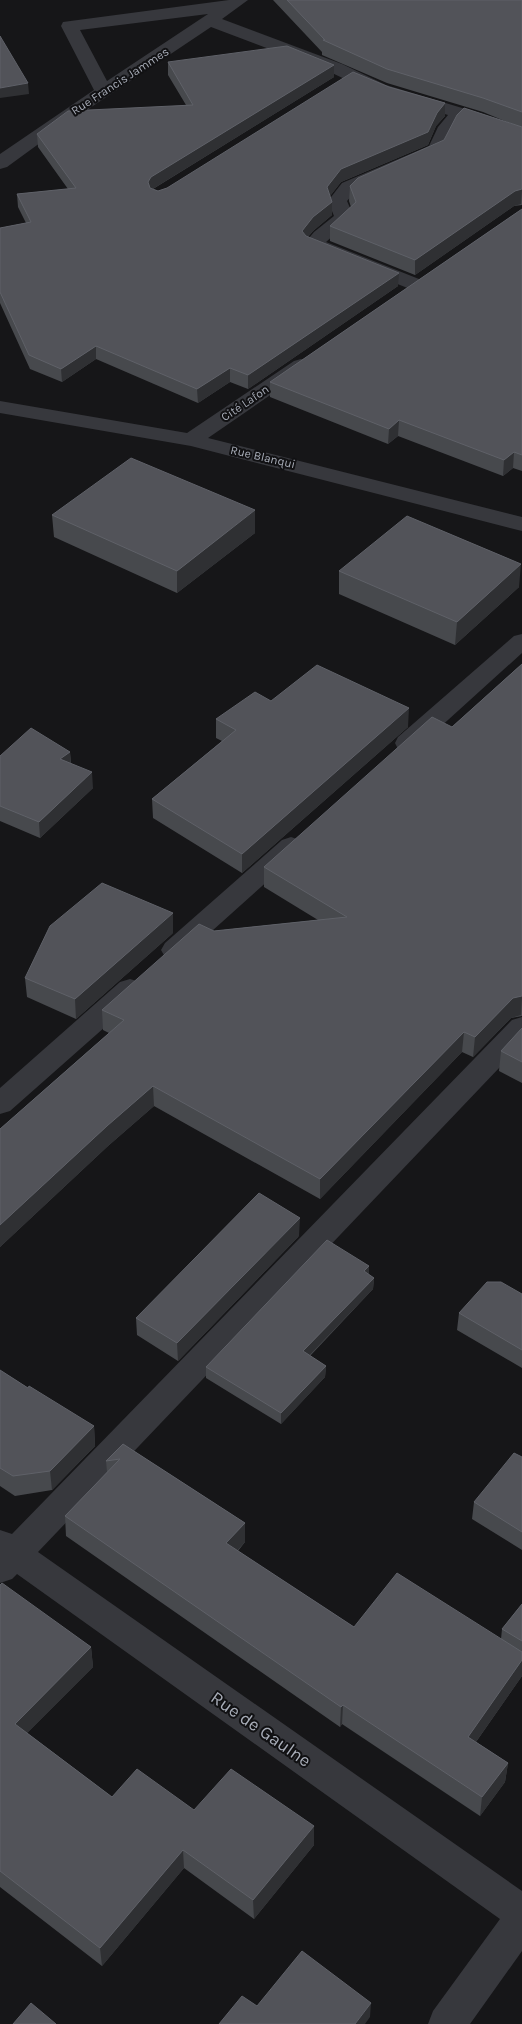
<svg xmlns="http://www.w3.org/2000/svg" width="522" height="2024" viewBox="0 0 522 2024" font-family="Karla,sans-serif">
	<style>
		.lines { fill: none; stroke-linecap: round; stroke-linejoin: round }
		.minor { fill: #37383d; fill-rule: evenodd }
		.wall { fill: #47494d }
		.shaded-wall { fill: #2f3033 }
		.building { fill: #525359; stroke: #5f6168 }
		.labels { text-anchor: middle; stroke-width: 4; stroke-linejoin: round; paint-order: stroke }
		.far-street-label { font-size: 12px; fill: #a8adb8; stroke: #111113 }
		.near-street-label { font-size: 18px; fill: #a8adb8; stroke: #111113 }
	</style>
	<rect width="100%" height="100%" fill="#161618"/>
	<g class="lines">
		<path class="minor" d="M229 0H248L222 19 342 64 386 85 482 114 522 129V140L463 120 455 129 442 153 356 191 347 201 354 217 326 242 424 281 427 285 424 289 417 291 410 289 307 248 304 244 314 232 334 216 328 201 342 183 429 146 438 127 448 115 374 93 330 72 211 27 66 124 7 167 0 169V154L94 90 61 26 63 22ZM208 14 107 81 80 30Z
			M301 359 308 361 311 365 308 369 208 438 522 517V531L191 446 0 413V401L187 433 294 361Z
			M522 634V653L416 749 407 751 398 749 395 743 398 737 514 636Z
			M291 837 300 840 304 846 300 852 183 957 174 959 165 957 161 950 165 943 282 840Z
			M130 979 140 982 144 989 140 996 10 1111 0 1114V1088L120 982Z
			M522 1017V1044L38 1552 522 1891V1951L470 2024H428L433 2011 500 1919 17 1574 12 1579 0 1583V1530L12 1534 512 1020Z"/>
	</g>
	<path class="wall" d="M273 0H522V205L514 206 415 275 330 241V226L351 207 349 201 350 186 512 124 483 112 387 83 322 55V52Z
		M168 62 334 77 153 189 158 191 167 188 389 87 445 103V116L436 126 428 145 341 182 330 196 332 202V215L313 231 308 237 398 286 248 389 230 382 198 403 96 359 62 382 30 369 0 303V228L26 223 18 207 17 194 68 189 38 147 37 134 186 105 168 75Z
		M522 209V471L513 468 503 476 398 436 388 444 270 397V382Z
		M52 515 255 533 177 593 54 537Z
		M339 571 519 587 455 645 339 594Z
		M522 664V1016L511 1018 473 1057 462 1052 320 1199 154 1106 108 1146 0 1247V1129L109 1033 103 1030 102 1010 214 931 318 920 264 887V867L452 727Z
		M271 701 408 727 242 873 153 818 152 799 222 741 216 738V719Z
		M70 752 71 763 93 788 40 838 0 821V756Z
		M173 933 76 1019 27 997 25 978Z
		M522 1028V1083L499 1071 501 1051Z
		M299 1236 178 1361 137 1335 136 1318Z
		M369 1266V1275L374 1278 373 1289 310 1356 326 1366 325 1377 281 1424 206 1378V1367Z
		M522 1294V1368L457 1330 459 1313Z
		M0 1370 28 1388 94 1426 95 1446 52 1490 15 1496 0 1486Z
		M123 1444 245 1523V1542L238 1551 354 1627 501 1639 502 1629 522 1604V1676L476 1742 508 1763 505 1782 480 1816 342 1724 340 1727 66 1536 65 1516 107 1472 106 1461Z
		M522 1457V1550L472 1519 474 1502Z
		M0 1585 91 1647 93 1667 27 1733 112 1797 194 1810 314 1845 254 1919 184 1868 102 1966 0 1887Z"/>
	<path class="shaded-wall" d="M334 65V77L151 190 148 182 151 177Z
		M28 83 29 94 0 98V88Z
		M445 103V116L436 126 428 145 341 182 327 200V187L341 169 437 113Z
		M522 189 521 204 514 206 415 275V260L515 191Z
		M332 202V215L313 231 302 244V231L313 217Z
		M399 273 398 286 248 389V375Z
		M96 346V359L62 382 61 369Z
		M230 368V382L198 403 197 389Z
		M399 420 398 436 388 444 389 429Z
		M514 452 513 468 503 476 504 460Z
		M255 510V533L177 593V571Z
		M521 564 519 587 455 645 457 622Z
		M409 708 408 727 242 873V854Z
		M70 752 71 768 60 759Z
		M92 772 93 788 40 838 39 822Z
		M173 913V933L76 1019 75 999Z
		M522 996 521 1015 511 1018 473 1057 475 1037 513 998Z
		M464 1032 462 1052 320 1199V1179Z
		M153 1086 154 1106 108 1146 0 1247V1225L107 1126Z
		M300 1218 299 1236 178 1361 177 1343Z
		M369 1266V1278L364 1271Z
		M374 1278 373 1289 302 1363 303 1351Z
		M326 1366 325 1377 281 1424V1413Z
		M94 1426 95 1446 52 1490 50 1471Z
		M245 1523V1542L226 1563V1543Z
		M91 1647 93 1667 17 1743 15 1724Z
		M522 1660V1676L466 1756 468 1737Z
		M343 1705 342 1724 340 1727 341 1707Z
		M508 1763 505 1782 480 1816 482 1797Z
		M314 1826V1845L254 1919 253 1900Z
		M183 1850 184 1868 102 1966 100 1948Z
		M371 2003 370 2017 365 2024H355Z"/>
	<path class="building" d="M287 0H522V112L483 98 387 69 323 40H325Z
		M0 36 28 83 0 88Z
		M287 46 334 65 151 177 148 182 150 188 158 191 167 188 353 72 389 87 445 103 437 113 428 132 341 169 327 187 332 202 313 217 302 231 306 236 399 273 248 375 230 368 197 389 96 346 61 369 29 355 0 292V228L31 222 17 194 76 188 37 134 68 111 193 105 168 62Z
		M464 108 522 127V189L515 191 415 260 330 226 356 202 350 186 358 178 444 140 457 115Z
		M522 209V455L514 452 504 460 399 420 389 429 270 382Z
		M131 458 255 510 177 571 52 515Z
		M407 516 521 564 457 622 339 571Z
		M522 664V996L513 998 475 1037 464 1032 320 1179 153 1086 107 1126 0 1225V1129L124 1020 102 1010 199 924 214 931 347 917 264 867 432 717 452 727Z
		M317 665 409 708 242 854 152 799 236 730 216 719 255 692 271 701Z
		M31 728 70 752 60 759 92 772 39 822 0 806V756Z
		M102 883 173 913 75 999 25 978 50 926Z
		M522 1028V1062L501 1051Z
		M259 1193 300 1218 177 1343 136 1318Z
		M327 1240 369 1266 364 1271 374 1278 303 1351 326 1366 281 1413 206 1367Z
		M487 1282H501L522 1294V1350L459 1313Z
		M0 1370 28 1388 29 1386 94 1426 50 1471 13 1476 0 1468Z
		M123 1444 245 1523 226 1543 354 1627 397 1573 522 1652V1660L468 1737 508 1763 482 1797 343 1705 341 1707 65 1516 120 1459 106 1461Z
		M514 1453 522 1457V1532L474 1502Z
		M2 1583 91 1647 15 1724 112 1797 137 1769 194 1810 231 1769 314 1826 253 1900 183 1850 100 1948 0 1871V1585Z
		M522 1604V1641L502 1629Z
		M302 1951 371 2003 355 2024H219L242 1996 257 2006Z
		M31 2003 56 2024H13Z"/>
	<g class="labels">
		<g class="far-street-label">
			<text transform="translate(120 81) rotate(-33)" y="4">Rue Francis Jammes</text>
			<text transform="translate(245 403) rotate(-34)" y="4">Cité Lafon</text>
			<text transform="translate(263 457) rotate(13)" y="4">Rue Blanqui</text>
		</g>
		<g class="near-street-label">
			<text transform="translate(261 1729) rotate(35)" y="6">Rue de Gaulne</text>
		</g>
	</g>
</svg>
